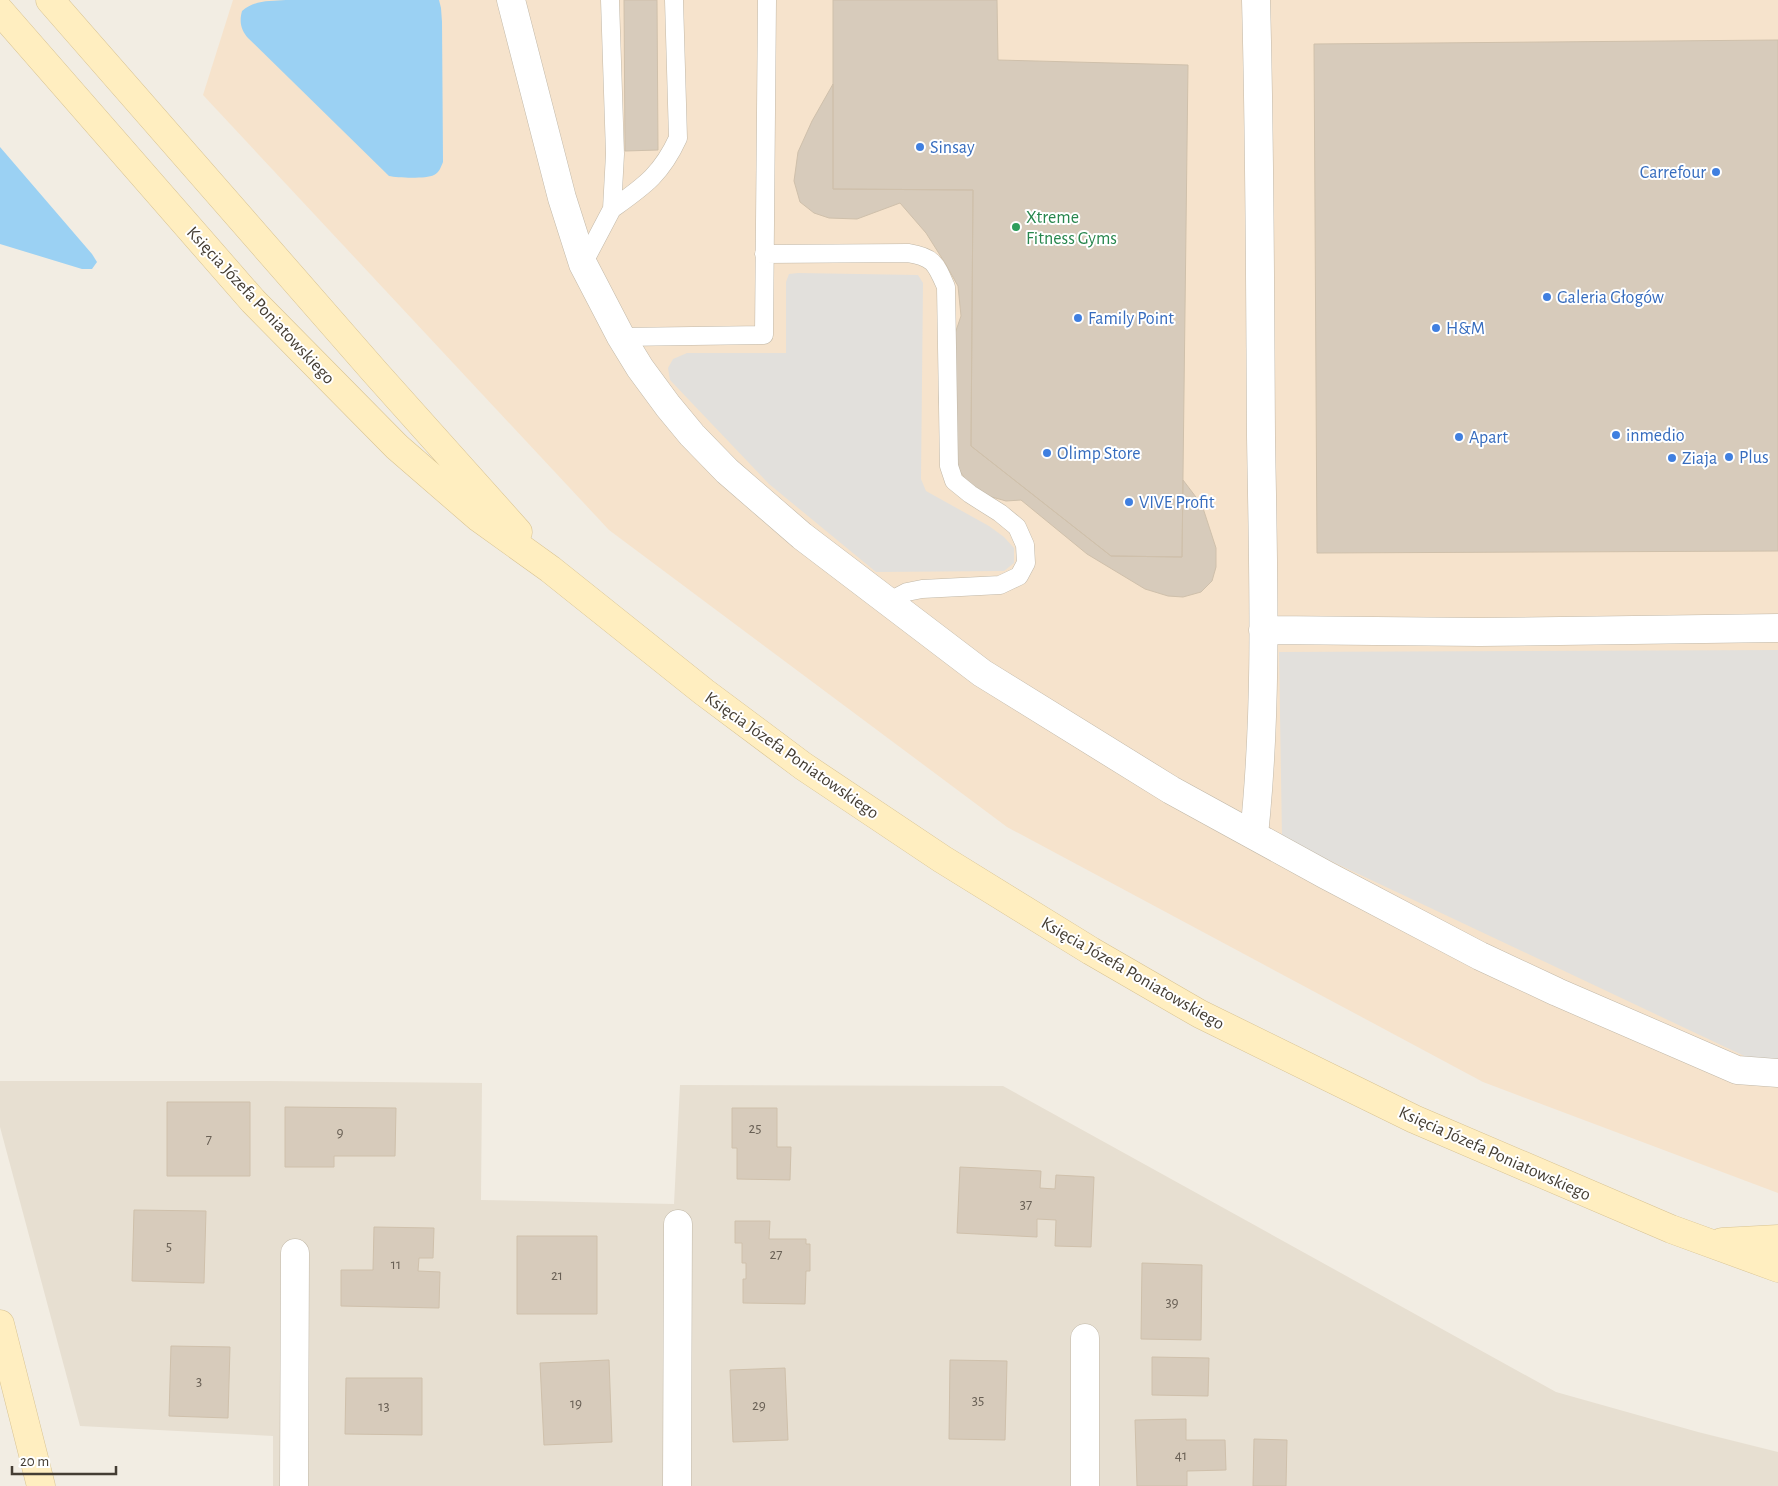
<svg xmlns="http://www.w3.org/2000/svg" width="1778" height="1486" viewBox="0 0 1778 1486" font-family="'Alegreya Sans',sans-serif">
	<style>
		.residential { fill: #e7dfd1 }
		.commercial { fill: #f6e3cc }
		.parking { fill: #e2e0dc }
		.water { fill: #9bd1f3 }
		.building { fill: #d7cbbb; stroke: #cfc0ab }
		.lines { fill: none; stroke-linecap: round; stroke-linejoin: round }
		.lane-casing { stroke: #c1b8a8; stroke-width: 19 }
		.street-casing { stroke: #c1b8a8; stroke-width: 29 }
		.secondary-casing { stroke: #d8c392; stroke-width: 29 }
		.lane { stroke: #fff; stroke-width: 18 }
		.street { stroke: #fff; stroke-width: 28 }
		.secondary { stroke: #ffeec0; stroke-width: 28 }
		.shop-dot { fill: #3f7fe0; stroke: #fff; stroke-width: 2 }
		.leisure-dot { fill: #2e9e5b; stroke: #fff; stroke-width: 2 }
		.labels { text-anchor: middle; stroke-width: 4; stroke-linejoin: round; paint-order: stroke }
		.number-label { font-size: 15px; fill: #696055 }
		.shop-label { font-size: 18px; fill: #366cbe; stroke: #fff; text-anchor: start }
		.leisure-label { font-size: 18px; fill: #27864d; stroke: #fff; text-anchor: start }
		.street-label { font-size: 18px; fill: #443d33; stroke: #fff }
	</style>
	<rect width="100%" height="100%" fill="#f2ede3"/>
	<path class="residential" d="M0 1081H269L482 1083 481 1200 674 1204 680 1085 1003 1086 1556 1392 1698 1432 1778 1452V1486H273V1436L80 1426 0 1127Z"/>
	<path class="commercial" d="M233 0H1778V1193L1483 1082 1007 827 609 530 203 95Z"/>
	<path class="parking" d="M798 273 918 275 923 283 921 479 926 491 989 526 1004 537 1014 548V563L1004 571 876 572 769 484 670 380 668 368 673 359 687 353H786V282L789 274Z
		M1778 650V1061L1757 1062 1282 838 1279 652Z"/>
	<path class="water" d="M286 0H439L441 8 442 22 443 162C441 167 439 173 434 175 426 179 398 178 389 176L248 38C241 30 239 22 242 11 255 0 270 1 286 0Z
		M0 147 92 254 97 262 92 269H82L0 244Z"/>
	<path class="building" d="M624 0H657L658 150 625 151Z
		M833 0H997L998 60 1188 65 1182 557 1111 556 971 446 973 190 833 189Z
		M1778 40V551L1317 553 1314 44Z
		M833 84V189L973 190 971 446 1111 556 1182 557 1183 480 1202 505 1216 548V567L1212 581 1201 592 1183 597 1168 596 1145 589 1087 554 1021 500 1006 501 992 497 980 492 966 480 955 464 940 414 939 398 940 378 961 316 958 286 945 263 926 233 900 203 857 219 829 218 814 213 800 202 794 181 798 152 812 121Z
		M167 1102H250V1176H167Z
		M285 1107 396 1108 395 1156H334V1167H285Z
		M732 1108H777V1147H791L790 1180 737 1179V1148H732Z
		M960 1167 1041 1171 1040 1188 1055 1189 1056 1175 1094 1177 1091 1247 1055 1246 1056 1220 1037 1219V1237L957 1233Z
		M134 1210 206 1211 204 1283 132 1281Z
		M735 1221H770L769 1239H806V1244H810V1271H806L805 1304 743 1303V1279H746V1263H742V1243H735Z
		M374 1227 434 1228 433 1258H419L418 1271 440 1272 439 1308 341 1306V1270H373Z
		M517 1236H597V1314H517Z
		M1142 1263 1202 1265 1201 1340 1141 1339Z
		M171 1346 230 1347 228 1418 169 1416Z
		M1152 1357 1209 1358 1208 1396 1152 1395Z
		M609 1360 612 1442 544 1445 540 1363Z
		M950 1360 1007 1361 1005 1440 949 1439Z
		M785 1368 788 1440 733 1442 730 1370Z
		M346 1378H422V1435L345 1434Z
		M1186 1419V1440H1225L1226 1470 1187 1471V1486H1137L1135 1420Z
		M1254 1439 1287 1440 1286 1486H1253Z"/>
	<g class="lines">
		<defs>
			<path id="lane" d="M612 209C644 186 661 175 678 138L674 0
				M764 254 908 253C934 257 936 264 946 287L949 466 954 481 970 494 1000 513 1017 527 1025 545 1026 563 1019 576 1000 585 922 589 907 592 888 602
				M583 264 612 209 615 154 610 0
				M621 337 764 335 767 0"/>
			<path id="street" d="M511 0 562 198 583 264 621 337 640 368 668 406 692 435 727 471 802 536 982 673 1171 790 1326 875 1480 956 1557 992 1737 1070 1778 1073
				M1263 630 1480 632 1778 628
				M1254 835C1268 703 1263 569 1261 436 1260 291 1260 145 1256 0
				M1085 1338V1486
				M294 1486 295 1253
				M677 1486 678 1224"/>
			<path id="secondary" d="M50 0 374 371 518 532
				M0 11 253 301 397 447 479 518 550 569 704 692 803 766 942 859 1091 951 1200 1014 1414 1119 1671 1229 1778 1268
				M1722 1242 1778 1239
				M0 1324 41 1486"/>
		</defs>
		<use href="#lane" class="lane-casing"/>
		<use href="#street" class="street-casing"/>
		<use href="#secondary" class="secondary-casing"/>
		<use href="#lane" class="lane"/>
		<use href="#street" class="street"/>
		<use href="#secondary" class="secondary"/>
	</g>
	<g class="shop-dot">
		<circle cx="920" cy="147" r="5"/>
		<circle cx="1716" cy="172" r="5"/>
		<circle cx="1547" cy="297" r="5"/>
		<circle cx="1078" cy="318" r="5"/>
		<circle cx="1436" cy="328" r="5"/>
		<circle cx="1616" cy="435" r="5"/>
		<circle cx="1459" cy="437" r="5"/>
		<circle cx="1047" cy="453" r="5"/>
		<circle cx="1729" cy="457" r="5"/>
		<circle cx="1672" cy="458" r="5"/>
		<circle cx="1129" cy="502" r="5"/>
	</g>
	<circle class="leisure-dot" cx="1016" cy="227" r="5"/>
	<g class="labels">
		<g class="number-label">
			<text x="755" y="1133">25</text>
			<text x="340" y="1137">9</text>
			<text x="209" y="1144">7</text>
			<text x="1026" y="1209">37</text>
			<text x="169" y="1251">5</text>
			<text x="776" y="1259">27</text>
			<text x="396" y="1269">11</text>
			<text x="557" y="1280">21</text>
			<text x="1172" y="1307">39</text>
			<text x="199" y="1386">3</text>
			<text x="978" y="1405">35</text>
			<text x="576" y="1408">19</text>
			<text x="759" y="1410">29</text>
			<text x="384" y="1411">13</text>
			<text x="1181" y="1460">41</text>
		</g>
		<g class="shop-label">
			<text x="930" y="153">Sinsay</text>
			<text x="1706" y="178" text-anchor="end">Carrefour</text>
			<text x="1557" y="303">Galeria Głogów</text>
			<text x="1088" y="324">Family Point</text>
			<text x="1446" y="334">H&amp;M</text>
			<text x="1626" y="441">inmedio</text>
			<text x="1469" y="443">Apart</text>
			<text x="1057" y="459">Olimp Store</text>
			<text x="1739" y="463">Plus</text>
			<text x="1682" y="464">Ziaja</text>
			<text x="1139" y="508">VIVE Profit</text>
		</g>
		<g class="leisure-label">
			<text x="1026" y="223">Xtreme<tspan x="1026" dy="21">Fitness Gyms</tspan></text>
		</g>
		<g class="street-label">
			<text transform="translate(261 305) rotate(47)" y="6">Księcia Józefa Poniatowskiego</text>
			<text transform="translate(792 755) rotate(35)" y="6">Księcia Józefa Poniatowskiego</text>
			<text transform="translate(1133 973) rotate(30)" y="6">Księcia Józefa Poniatowskiego</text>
			<text transform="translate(1495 1153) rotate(24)" y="6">Księcia Józefa Poniatowskiego</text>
		</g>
	</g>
	<path d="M12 1466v8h104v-8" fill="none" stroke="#443d33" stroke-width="2.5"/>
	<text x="20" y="1466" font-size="15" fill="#443d33" stroke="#ffffff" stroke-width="4" paint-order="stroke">20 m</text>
</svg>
